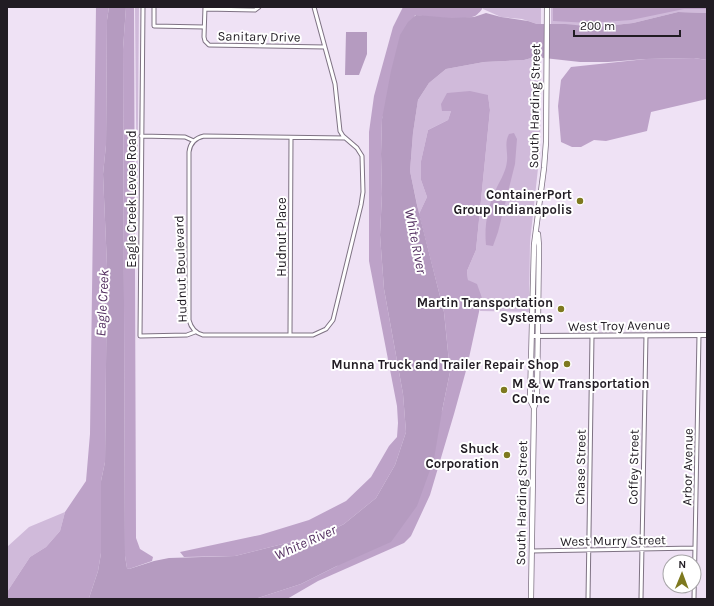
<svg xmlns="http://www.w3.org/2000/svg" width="714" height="606" viewBox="0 0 714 606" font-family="Karla,sans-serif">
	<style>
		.green { fill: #d0bada }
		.forest { fill: #bda2c8 }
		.water { fill: #b59bc0 }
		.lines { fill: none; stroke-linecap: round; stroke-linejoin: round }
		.minor-casing { stroke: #7e7283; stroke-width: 5 }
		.secondary-casing { stroke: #7e7283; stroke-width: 6 }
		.primary-casing { stroke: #7e7283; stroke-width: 6 }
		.minor { stroke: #fff; stroke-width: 3 }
		.secondary { stroke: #fff; stroke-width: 4 }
		.primary { stroke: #fff; stroke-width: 4.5 }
		.poi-dot { fill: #7e791f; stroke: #fff; stroke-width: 1.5 }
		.labels { text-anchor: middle; stroke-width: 4; stroke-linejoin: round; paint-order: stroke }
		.street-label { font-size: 13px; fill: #211c23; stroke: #fff }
		.poi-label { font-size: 13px; font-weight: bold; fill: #211c23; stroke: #fff; text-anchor: end }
		.water-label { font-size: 14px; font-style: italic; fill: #553162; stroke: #fff }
	</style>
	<rect width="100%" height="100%" fill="#efe2f5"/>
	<path class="green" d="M135 7H139L137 225Z
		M483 7H541V24H537L522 19 501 17 483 9Z
		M551 7H707V13L678 12 633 23 596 27 551 24Z
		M535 57H541L540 150 530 242 529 312 480 311 482 298 468 280 467 271 476 250 490 110 488 95 451 111 448 120 428 130 421 161V180L427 197 419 214 410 171 413 133 418 100 429 83 446 69 484 62 524 60Z
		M65 512 60 531 46 547 30 557 7 592V547L29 527Z"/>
	<path class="forest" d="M96 7H109L107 20 106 145 103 174 107 266 105 462 101 481V553L98 571 89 598 87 599H7V592L30 557 46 547 60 531 65 512 86 481 90 434Z
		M126 7H134L136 538 140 549 153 557 152 561 129 569 127 568 125 556 123 49Z
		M403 7H483C482 10 478 14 475 16 466 21 427 17 415 15L382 119 381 154 382 194 380 235 384 289 403 394 406 432 395 465 376 498 344 524 326 533 235 556 184 557 180 552 260 535 309 520 346 501 371 477 389 446 397 437 398 423 397 406 369 261V132L374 96 393 27Z
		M553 7H707V9H684L631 20 590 23 553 21Z
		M694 58 707 60V99L651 112 647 131 606 141 594 140 581 147H572L561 142 558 106 561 80 571 67 646 59Z
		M470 91 488 95 490 110 476 250 467 271 468 280 477 284 482 298 467 367 454 414 430 495 411 536 404 543 318 581 287 599H255L301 584 337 566 442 411 450 372 444 312 419 214 427 197 421 180V161L428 130 448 120 451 111H442L441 104 447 93Z
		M514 133 517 139 515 164 498 232 493 246 486 245C484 225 488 205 497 187 501 179 506 171 507 161 508 151 504 143 509 134Z"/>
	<path class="water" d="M109 7H126L123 49 125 556 127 568 129 569 154 561 169 558 235 556 326 533 344 524 376 498 395 465 406 432 403 394 384 289 380 235 382 194 381 154 382 119 391 71 400 35 408 22 416 15 452 18 474 17 486 13 501 17 528 21 537 24H565L596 27 633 23 678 12 707 13V60L694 58 646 59 608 62H580L535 57 524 60 484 62 446 69 429 83 418 100 413 133 410 171 417 205 444 312 450 372 442 411 434 459 417 506 391 542 337 566 301 584 255 599H87L89 598 98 571 101 553V481L105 462 107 266 103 174 106 145 107 20Z
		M346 32H367V54L359 75H345Z"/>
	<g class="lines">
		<defs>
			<path id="minor" d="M143 7 140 336 187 335 195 332
				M154 7V26L204 27
				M205 7 204 37 205 41 209 45 325 47
				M314 7 335 84 340 131 343 136 357 148 362 156 363 192 361 205 333 320 326 329 313 335H203C195 333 191 328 189 320V152C190 143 195 138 204 136L345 138
				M205 9 255 10 259 7
				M141 136 185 137 194 141
				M290 335 291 138
				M532 551 695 548
				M588 599 592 336
				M641 599 646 335
				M694 599 699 335"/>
			<path id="secondary" d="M532 336 707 335"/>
			<path id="primary" d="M534 408 536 402 537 396 539 246 538 234
				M531 599 534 408 530 400 534 245 544 168 546 142 547 7"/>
		</defs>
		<use href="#minor" class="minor-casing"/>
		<use href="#secondary" class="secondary-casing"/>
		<use href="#primary" class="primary-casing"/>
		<use href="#minor" class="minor"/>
		<use href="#secondary" class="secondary"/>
		<use href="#primary" class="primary"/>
	</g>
	<g class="poi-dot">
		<circle cx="580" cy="201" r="4"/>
		<circle cx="561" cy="309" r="4"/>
		<circle cx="567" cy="364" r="4"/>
		<circle cx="504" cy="390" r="4"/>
		<circle cx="507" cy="455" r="4"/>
	</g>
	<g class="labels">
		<g class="street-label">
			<text transform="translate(259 36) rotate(1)" y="5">Sanitary Drive</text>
			<text transform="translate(534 106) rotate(-89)" y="5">South Harding Street</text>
			<text transform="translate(131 199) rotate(-90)" y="5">Eagle Creek Levee Road</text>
			<text transform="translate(281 237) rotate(-90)" y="5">Hudnut Place</text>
			<text transform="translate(180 269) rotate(-92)" y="5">Hudnut Boulevard</text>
			<text transform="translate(619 325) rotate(-1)" y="5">West Troy Avenue</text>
			<text transform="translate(580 467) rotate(-89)" y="5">Chase Street</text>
			<text transform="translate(633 467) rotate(-89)" y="5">Coffey Street</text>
			<text transform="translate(687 467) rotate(-89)" y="5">Arbor Avenue</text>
			<text transform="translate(521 503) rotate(-89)" y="5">South Harding Street</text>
			<text transform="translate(613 540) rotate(-1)" y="5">West Murry Street</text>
		</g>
		<g class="poi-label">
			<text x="572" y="199">ContainerPort<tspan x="572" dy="15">Group Indianapolis</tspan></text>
			<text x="553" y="307">Martin Transportation<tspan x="553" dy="15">Systems</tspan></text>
			<text x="559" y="369">Munna Truck and Trailer Repair Shop</text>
			<text x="512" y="388" text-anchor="start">M &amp; W Transportation<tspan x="512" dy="15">Co Inc</tspan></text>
			<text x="499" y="453">Shuck<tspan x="499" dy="15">Corporation</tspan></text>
		</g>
		<g class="water-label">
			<text transform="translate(416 241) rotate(79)" y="5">White River</text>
			<text transform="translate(102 303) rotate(-87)" y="5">Eagle Creek</text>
			<text transform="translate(305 542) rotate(-24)" y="5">White River</text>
		</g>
	</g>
	<rect width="714" height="606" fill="none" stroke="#211c23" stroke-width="16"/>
	<g transform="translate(682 574) rotate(1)"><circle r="19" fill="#ffffff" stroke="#a6a4a7"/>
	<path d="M0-3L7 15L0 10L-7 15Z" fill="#7e791f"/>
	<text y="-6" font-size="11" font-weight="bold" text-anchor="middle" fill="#211c23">N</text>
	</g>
	<path d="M574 30v6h106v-6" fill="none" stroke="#211c23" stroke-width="2"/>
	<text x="580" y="30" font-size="12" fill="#211c23" stroke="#ffffff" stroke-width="3" paint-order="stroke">200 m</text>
</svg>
